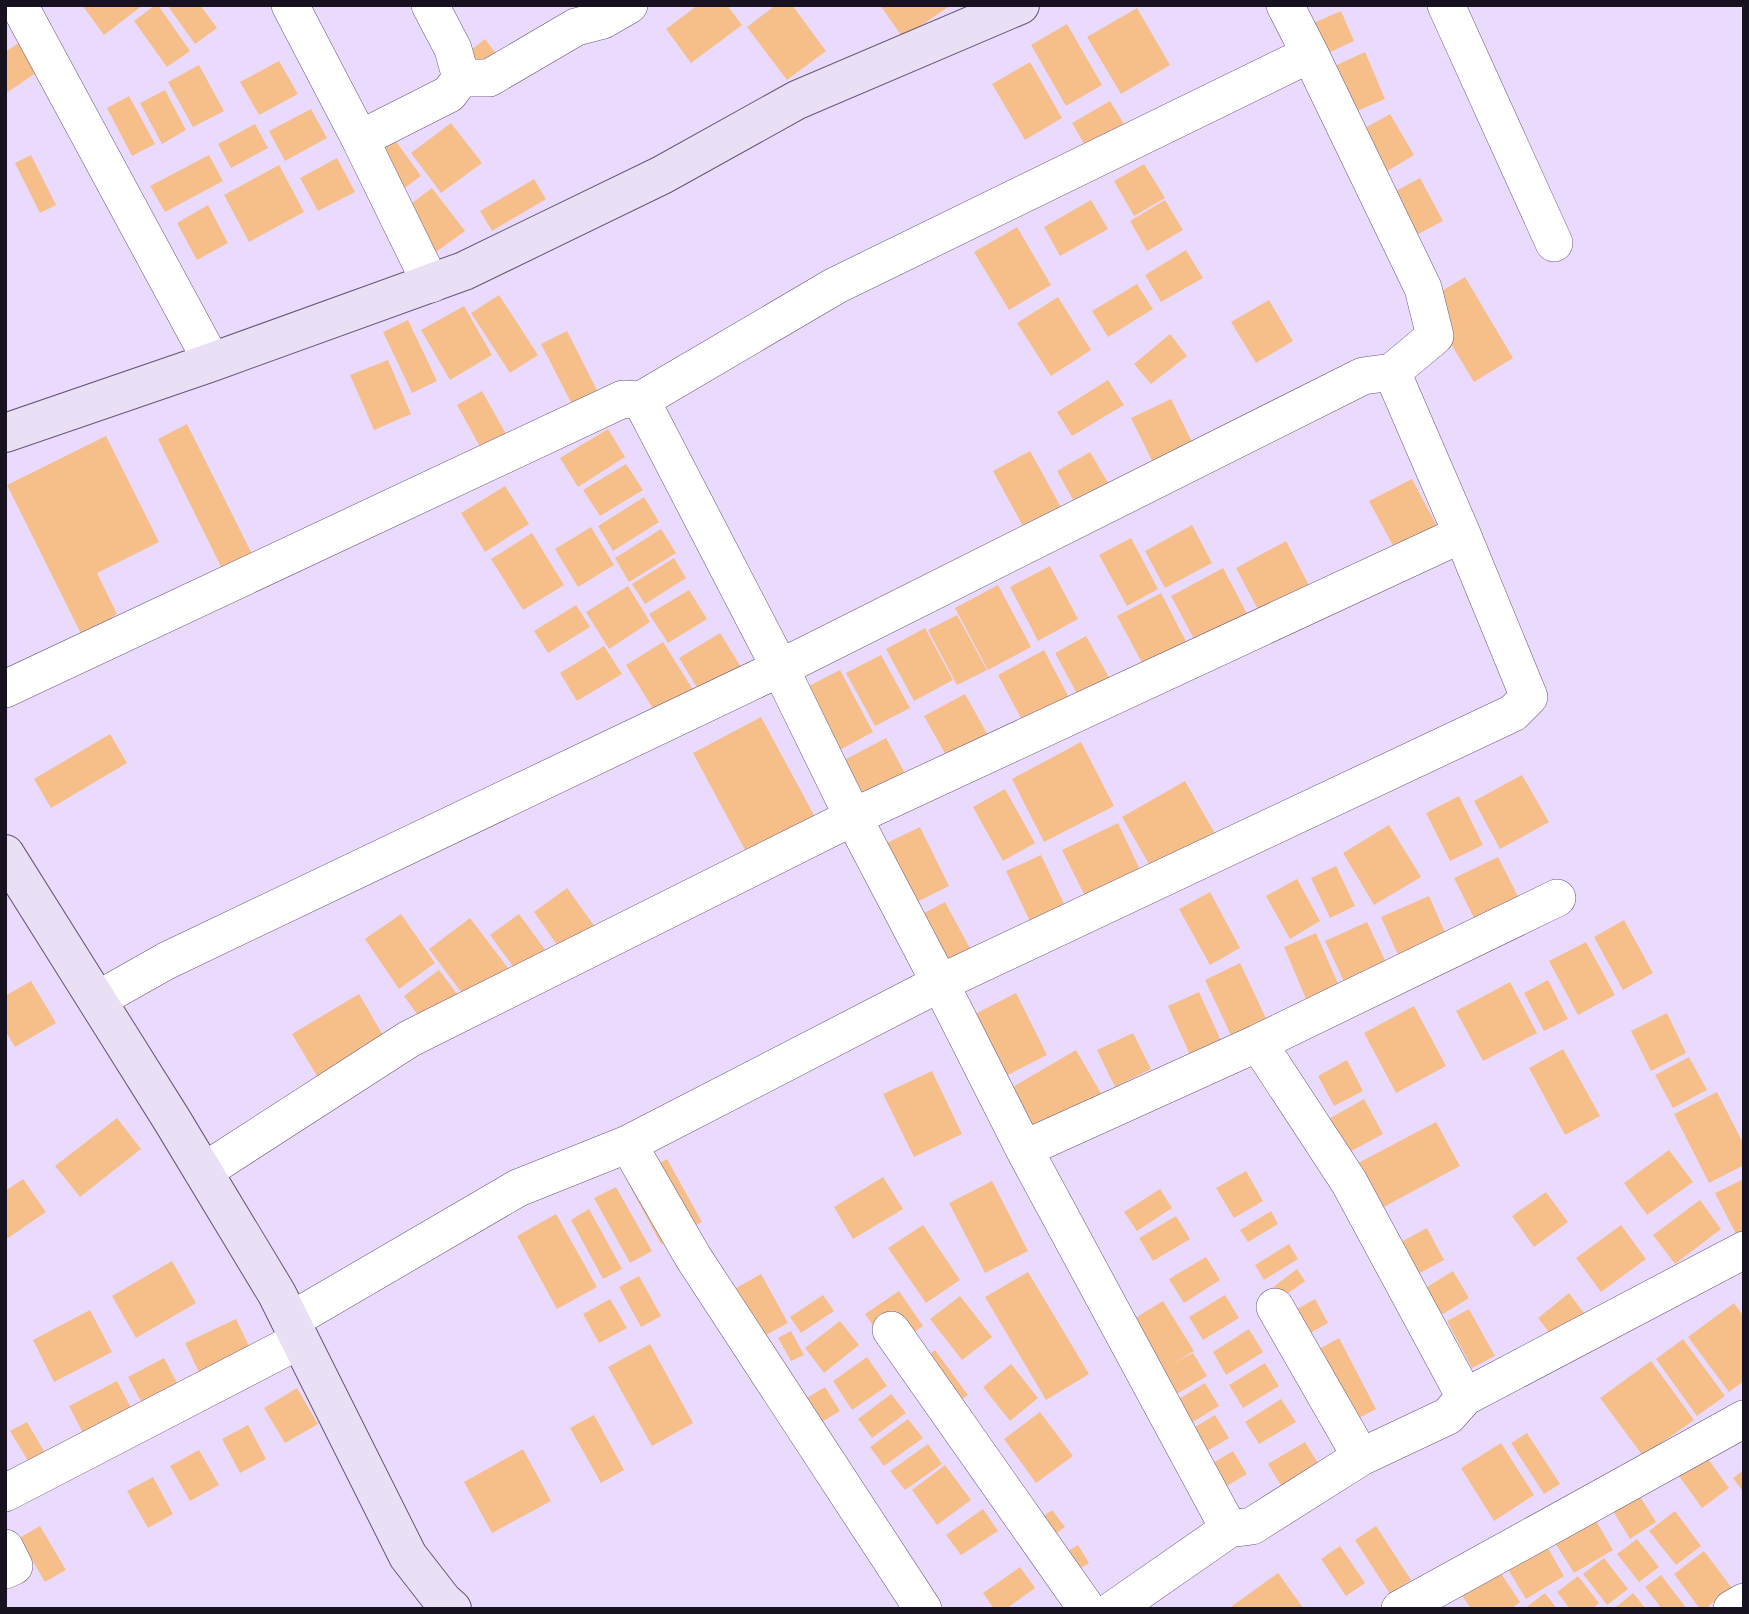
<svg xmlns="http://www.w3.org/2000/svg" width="1749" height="1614" viewBox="0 0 1749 1614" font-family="Arial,sans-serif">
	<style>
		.building { fill: #f6bf8a }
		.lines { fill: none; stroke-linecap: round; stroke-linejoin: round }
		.street-casing { stroke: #66557a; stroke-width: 38 }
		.secondary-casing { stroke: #66557a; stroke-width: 40 }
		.street { stroke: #fff; stroke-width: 37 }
		.secondary { stroke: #e9e0f5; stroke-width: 38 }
	</style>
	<rect width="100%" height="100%" fill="#eadbfe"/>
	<path class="building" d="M82 5H143L104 35Z
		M155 5H158L190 51 167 67 134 21Z
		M167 5H200L217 28 195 44Z
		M698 5H727L742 25 691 63 666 29Z
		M776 5H792L826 51 787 80 747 27Z
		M880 5H951L903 38Z
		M1137 8 1170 65 1121 94 1087 37Z
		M1341 11 1354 41 1313 60 1300 29Z
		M1067 24 1102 85 1066 106 1031 45Z
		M26 38 46 66 5 94V52Z
		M485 39 508 69 453 64Z
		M1365 52 1385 99 1348 115 1328 69Z
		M279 61 298 94 259 115 240 82Z
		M1030 62 1062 118 1025 140 992 84Z
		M199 65 224 111 193 127 168 82Z
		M165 90 186 130 162 144 140 103Z
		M129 96 155 144 132 156 107 108Z
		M1110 101 1137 145 1098 168 1072 123Z
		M311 109 327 138 285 161 269 131Z
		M1390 114 1414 155 1369 182 1344 140Z
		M451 123 482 163 441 193 411 153Z
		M255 124 268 148 231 168 218 144Z
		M395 140 421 176 398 193 371 158Z
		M31 155 56 205 40 213 15 163Z
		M209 155 223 181 165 212 150 186Z
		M337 158 355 192 318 211 300 178Z
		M1144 164 1165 198 1134 216 1114 181Z
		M279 165 304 212 249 242 224 195Z
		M1420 178 1443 221 1399 244 1377 201Z
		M534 179 546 199 492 231 480 211Z
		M432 188 465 231 432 255 400 212Z
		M1091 200 1108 229 1060 256 1044 227Z
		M1165 200 1183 230 1147 251 1130 221Z
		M208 205 228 243 197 260 177 223Z
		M1017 227 1051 285 1009 310 974 252Z
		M1186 250 1203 278 1161 302 1145 275Z
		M1465 277 1513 358 1474 382 1425 301Z
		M1137 284 1153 309 1108 337 1092 311Z
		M499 295 538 355 510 373 471 313Z
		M1058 297 1091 350 1051 376 1017 323Z
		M1269 300 1293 341 1256 363 1231 322Z
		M464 306 492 355 450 380 421 330Z
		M408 320 437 381 412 393 383 332Z
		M567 331 608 412 583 426 541 344Z
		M1170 334 1187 356 1151 384 1134 364Z
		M388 360 411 414 374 430 350 375Z
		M1108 380 1124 405 1072 436 1057 412Z
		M482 391 519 457 494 472 457 405Z
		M1171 399 1201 460 1161 479 1131 418Z
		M187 424 262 574 232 589 158 439Z
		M608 429 625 457 578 487 560 458Z
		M106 436 159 542 97 573 117 614 112 617 119 633 95 662 7 485Z
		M1030 451 1062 509 1025 530 993 471Z
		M1090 452 1110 486 1076 505 1057 471Z
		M626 464 643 490 600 516 583 490Z
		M1412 479 1447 545 1405 568 1369 501Z
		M505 486 529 524 485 552 461 513Z
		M644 497 659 522 613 551 598 526Z
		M1192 525 1212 563 1165 588 1145 551Z
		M591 527 614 565 578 587 555 549Z
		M661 529 676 553 629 582 615 558Z
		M532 533 564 585 523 610 491 559Z
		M1131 538 1158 589 1127 606 1099 555Z
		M1286 541 1315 597 1265 623 1236 568Z
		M674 558 686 578 645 604 632 584Z
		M1050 566 1078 619 1038 641 1010 587Z
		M1223 568 1252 623 1200 650 1171 596Z
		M998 585 1031 647 988 670 955 608Z
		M628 586 650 622 609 649 586 612Z
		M689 590 707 619 668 643 649 614Z
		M1161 593 1191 651 1148 674 1117 616Z
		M576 605 590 627 548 653 534 631Z
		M957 615 987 670 957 685 928 630Z
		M925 628 953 680 914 701 886 649Z
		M720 633 741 667 700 692 679 658Z
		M1086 636 1115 688 1083 705 1055 653Z
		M663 642 697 696 660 720 626 665Z
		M604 646 622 674 577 701 560 673Z
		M1044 650 1075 709 1029 733 998 675Z
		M881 655 910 708 875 726 846 673Z
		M840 670 873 732 834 753 801 690Z
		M965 694 989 737 948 759 924 716Z
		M761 717 821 828 753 865 693 753Z
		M110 734 127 763 51 808 34 779Z
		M886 738 915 792 860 821 831 767Z
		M1081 742 1114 806 1044 842 1012 779Z
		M1522 775 1549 822 1500 849 1474 801Z
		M1185 781 1217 837 1154 873 1122 817Z
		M1005 789 1035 843 1003 861 973 807Z
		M1459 796 1483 845 1450 861 1426 813Z
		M1118 823 1143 876 1088 902 1062 850Z
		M1389 825 1421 877 1374 905 1343 853Z
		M920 827 949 886 903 909 874 849Z
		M1041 855 1069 914 1034 930 1006 871Z
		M1498 857 1524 908 1480 930 1454 878Z
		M1336 866 1355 906 1330 918 1311 878Z
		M1297 879 1320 921 1290 939 1266 896Z
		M567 888 603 938 569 962 534 912Z
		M1210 892 1240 948 1210 965 1179 909Z
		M1429 896 1451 946 1403 966 1381 917Z
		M945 902 971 950 935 970 909 921Z
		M401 914 435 963 399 989 365 939Z
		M519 914 557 966 528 987 490 935Z
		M470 918 515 977 473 1008 429 949Z
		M1624 920 1653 973 1623 990 1594 937Z
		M1367 922 1390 971 1348 990 1325 941Z
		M1316 933 1339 986 1306 999 1284 947Z
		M1586 942 1615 995 1578 1015 1549 961Z
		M1240 963 1270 1027 1235 1044 1205 980Z
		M439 970 458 995 422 1021 404 996Z
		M1548 980 1568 1019 1544 1031 1524 993Z
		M31 981 56 1023 15 1047 5 1030V996Z
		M1510 982 1537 1033 1483 1061 1456 1011Z
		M1199 992 1222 1043 1191 1057 1168 1006Z
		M1016 993 1047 1055 998 1080 967 1018Z
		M359 994 384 1037 317 1076 292 1034Z
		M1414 1006 1446 1066 1396 1093 1364 1033Z
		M1667 1013 1686 1053 1651 1071 1631 1031Z
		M1133 1033 1151 1069 1115 1087 1097 1050Z
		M1563 1049 1600 1116 1565 1135 1529 1068Z
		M1076 1050 1102 1095 1037 1133 1011 1088Z
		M1689 1057 1707 1090 1673 1108 1655 1075Z
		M1347 1060 1363 1091 1334 1106 1318 1076Z
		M932 1071 962 1134 914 1157 883 1094Z
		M1717 1092 1744 1145V1165L1709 1183 1674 1114Z
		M1364 1099 1383 1134 1344 1155 1325 1121Z
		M117 1118 141 1149 80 1197 55 1166Z
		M1436 1122 1460 1166 1365 1217 1341 1172Z
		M1669 1150 1693 1182 1647 1215 1624 1183Z
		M667 1159 702 1222 661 1244 627 1181Z
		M1246 1171 1263 1201 1234 1218 1216 1188Z
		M883 1177 903 1209 853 1239 834 1207Z
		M23 1179 46 1212 5 1240V1191Z
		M1744 1179V1243L1741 1244 1715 1193Z
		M992 1181 1028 1251 985 1273 949 1203Z
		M616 1187 652 1251 630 1263 594 1198Z
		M1160 1189 1172 1208 1137 1231 1124 1212Z
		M1546 1192 1568 1222 1534 1247 1512 1216Z
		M1700 1200 1721 1229 1675 1264 1653 1235Z
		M589 1209 622 1269 603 1279 571 1220Z
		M1271 1211 1278 1224 1248 1242 1240 1230Z
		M556 1214 597 1287 557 1309 517 1236Z
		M1176 1216 1190 1239 1153 1261 1139 1238Z
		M923 1225 960 1280 926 1303 888 1248Z
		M1621 1225 1646 1259 1601 1292 1576 1258Z
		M1427 1228 1444 1260 1396 1286 1379 1254Z
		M1289 1244 1298 1259 1264 1280 1255 1265Z
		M1206 1257 1220 1280 1184 1303 1169 1279Z
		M172 1261 196 1303 136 1338 112 1296Z
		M1297 1269 1305 1281 1276 1302 1268 1291Z
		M1453 1271 1469 1298 1425 1325 1409 1298Z
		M1028 1272 1089 1374 1046 1400 985 1297Z
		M761 1274 788 1323 748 1345 722 1296Z
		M639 1276 661 1316 641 1327 619 1287Z
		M899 1291 923 1326 889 1349 865 1314Z
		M1569 1293 1599 1333 1568 1357 1538 1318Z
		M823 1295 834 1311 801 1333 790 1317Z
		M1225 1295 1239 1318 1203 1340 1189 1317Z
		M960 1296 992 1337 962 1360 930 1319Z
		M610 1299 627 1328 599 1343 583 1314Z
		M1315 1299 1328 1323 1293 1343 1279 1319Z
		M1163 1301 1194 1351 1173 1364 1193 1353 1207 1376 1170 1398 1127 1323Z
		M1734 1303 1744 1317V1381L1729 1392 1688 1337Z
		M1469 1309 1495 1356 1472 1368 1447 1321Z
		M90 1310 112 1352 54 1382 33 1340Z
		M236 1319 259 1367 208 1391 185 1343Z
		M840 1321 859 1345 824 1373 805 1348Z
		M1249 1329 1263 1352 1226 1375 1213 1352Z
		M791 1331 804 1355 791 1361 778 1338Z
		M1339 1338 1376 1409 1338 1429 1301 1359Z
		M1683 1339 1725 1396 1697 1416 1656 1359Z
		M650 1344 693 1423 652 1446 608 1367Z
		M935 1350 968 1395 933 1419 901 1374Z
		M867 1357 887 1386 852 1410 833 1381Z
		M164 1358 188 1403 152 1422 128 1377Z
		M1651 1361 1694 1420 1643 1456 1600 1398Z
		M1265 1363 1279 1386 1243 1408 1229 1385Z
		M1011 1364 1038 1398 1010 1421 983 1387Z
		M117 1381 140 1425 92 1450 69 1406Z
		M1205 1383 1219 1406 1183 1428 1169 1405Z
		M825 1387 840 1411 802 1434 787 1410Z
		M297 1388 318 1424 285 1443 264 1408Z
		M891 1394 906 1413 872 1438 858 1419Z
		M1281 1399 1296 1422 1259 1444 1245 1422Z
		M1040 1412 1073 1456 1036 1483 1004 1439Z
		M594 1415 624 1470 601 1483 570 1428Z
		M1215 1415 1229 1438 1192 1460 1178 1437Z
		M908 1419 923 1438 884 1466 870 1447Z
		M27 1422 55 1470 39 1479 10 1431Z
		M248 1425 266 1459 240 1473 222 1439Z
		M1527 1433 1560 1484 1544 1494 1511 1443Z
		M1305 1442 1319 1465 1282 1487 1268 1464Z
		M1501 1443 1534 1495 1494 1521 1461 1468Z
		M928 1444 942 1464 905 1490 890 1471Z
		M523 1449 551 1501 492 1533 464 1482Z
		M199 1450 219 1485 190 1501 170 1466Z
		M1233 1451 1247 1474 1210 1496 1196 1473Z
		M1706 1456 1729 1488 1702 1508 1679 1476Z
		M945 1465 971 1500 937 1525 912 1490Z
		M1744 1470V1493L1733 1478Z
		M153 1477 173 1514 148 1528 127 1491Z
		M1636 1490 1656 1522 1630 1539 1610 1506Z
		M983 1509 998 1531 961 1555 946 1535Z
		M1052 1510 1065 1527 1040 1545 1027 1528Z
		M1675 1511 1701 1546 1676 1565 1649 1531Z
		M1592 1514 1613 1550 1574 1573 1552 1538Z
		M40 1526 66 1570 45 1582 19 1538Z
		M1376 1526 1411 1580 1390 1594 1355 1540Z
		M1637 1539 1659 1567 1639 1582 1617 1554Z
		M1545 1543 1564 1576 1526 1599 1506 1566Z
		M1078 1545 1089 1563 1057 1583 1046 1564Z
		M1340 1546 1365 1583 1346 1596 1321 1559Z
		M1704 1551 1732 1588 1705 1609H1700L1674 1574Z
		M1604 1558 1628 1589 1607 1605 1583 1574Z
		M1020 1567 1035 1588 1006 1609H994L983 1593Z
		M1498 1569 1520 1602 1511 1609H1471L1461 1594Z
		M1278 1573 1304 1609H1228Z
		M1661 1575 1687 1609H1662L1645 1587Z
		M1578 1576 1599 1603 1592 1609H1570L1557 1592Z
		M1545 1593 1557 1609H1524Z
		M1633 1593 1646 1609H1617L1616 1607Z"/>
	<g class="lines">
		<defs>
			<path id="street" d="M19 5 212 362
				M290 5 360 139 431 284
				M430 5 453 49 461 78
				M1446 5 1554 243
				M461 78H489L576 27 603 20 629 5
				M360 139 449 94 461 78
				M641 400 780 668 853 817 940 983 1024 1149 1229 1529
				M5 689 623 399 641 400 835 286 1310 54
				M97 1000 166 961 780 668 1363 376 1392 372 1435 336 1423 288 1310 54 1285 5
				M1258 1043 1349 1182 1465 1397
				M628 1144 693 1257 923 1609
				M1024 1149 1258 1043 1557 898
				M203 1172 409 1039 853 817 1462 534
				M1275 1307 1361 1457
				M290 1321 518 1188 628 1144 940 983 1513 713 1529 697 1462 534 1392 372
				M891 1330 1087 1609
				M5 1493 300 1340
				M5 1548 14 1566 5 1570
				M1114 1609 1229 1529 1252 1526 1361 1457 1448 1416 1465 1397 1744 1250
				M1400 1609 1744 1419
				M1732 1609 1744 1602"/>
			<path id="secondary" d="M5 433 212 362 464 271 662 175 797 100 1020 5
				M5 854 172 1120 277 1294 408 1556 443 1601 452 1609"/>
		</defs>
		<use href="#street" class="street-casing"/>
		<use href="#secondary" class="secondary-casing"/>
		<use href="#street" class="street"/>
		<use href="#secondary" class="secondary"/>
	</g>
	<rect width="1749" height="1614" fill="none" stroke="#181120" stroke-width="14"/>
</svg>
